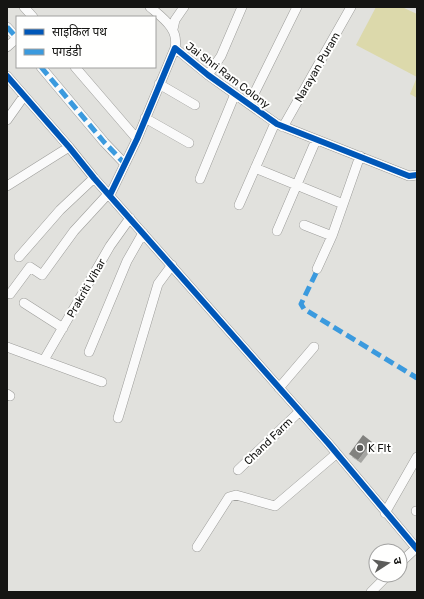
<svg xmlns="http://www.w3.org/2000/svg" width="424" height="599" viewBox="0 0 424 599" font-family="Rubik,'Noto Sans Devanagari',sans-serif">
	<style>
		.green { fill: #dcd9ab }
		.building { fill: #81817e; filter: url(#shadow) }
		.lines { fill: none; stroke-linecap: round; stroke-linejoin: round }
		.minor-casing { stroke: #9d9d9a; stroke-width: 10 }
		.minor { stroke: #fafafa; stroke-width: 9 }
		.quiet { stroke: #3b9ade; stroke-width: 5; stroke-dasharray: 10 5; stroke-linecap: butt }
		.cycleway-casing { stroke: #fffffe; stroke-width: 8 }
		.cycleway { stroke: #0057b8; stroke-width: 6 }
		.poi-dot { fill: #5c5c5a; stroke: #fffffe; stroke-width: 1.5 }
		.labels { text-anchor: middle; stroke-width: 4; stroke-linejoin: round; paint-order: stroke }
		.street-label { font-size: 11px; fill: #151513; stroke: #fffffe }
		.poi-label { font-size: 11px; fill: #151513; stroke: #fffffe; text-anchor: start }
	</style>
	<defs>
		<filter id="shadow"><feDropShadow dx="3" dy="3" stdDeviation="0" flood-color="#0004"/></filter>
	</defs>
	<rect width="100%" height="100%" fill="#e1e1dd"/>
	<path class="green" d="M376 7H402L417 14V98L410 94 417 77 356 45Z"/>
	<path class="building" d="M363 435 372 442 358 460 349 454Z"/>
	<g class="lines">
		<defs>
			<path id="minor" d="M24 7 33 17
				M150 7C164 19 179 29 175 48
				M7 27 17 38
				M173 29 175 20 184 7
				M7 47 17 38
				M41 67 104 142 125 164
				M75 67 137 139
				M208 75 221 56 242 7
				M7 76 69 147 94 178 328 443 417 549
				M159 84 195 105
				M249 104 297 7
				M145 118 189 143
				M7 120 24 96
				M283 127 351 7
				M255 168 343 204
				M200 179 235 94
				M7 186 69 147
				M110 195 137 139 175 48 208 75 277 124 409 176 417 175
				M239 205 275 123
				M304 225 332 236
				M277 231 316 140
				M19 257 60 210 94 178
				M317 269 332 236 360 156
				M10 294 30 267 42 275 74 231 108 194
				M24 303 63 328
				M7 347 102 382
				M89 352 127 261 143 233
				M44 360 110 246 130 218
				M279 388 314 347
				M7 394 10 396
				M118 418 158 284 172 265
				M238 470 299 412
				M416 511H417
				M385 513 417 457
				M197 547 229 497 236 495 275 506 336 454
				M400 563 416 548
				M371 592 388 575"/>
		</defs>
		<use href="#minor" class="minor-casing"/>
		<use href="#minor" class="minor"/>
		<path class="quiet" d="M7 27 17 38
			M41 67 104 142 125 164
			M316 273 301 304 304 309 417 378"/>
		<defs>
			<path id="cycleway" d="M7 76 69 147 94 178 328 443 417 549
				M110 195 137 139 175 48 208 75 277 124 409 176 417 175"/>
		</defs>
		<use href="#cycleway" class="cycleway-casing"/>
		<use href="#cycleway" class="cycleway"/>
	</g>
	<circle class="poi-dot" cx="360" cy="448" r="4"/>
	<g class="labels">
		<g class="street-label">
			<text transform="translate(317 67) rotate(-60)" y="4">Narayan Puram</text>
			<text transform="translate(228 75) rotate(37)" y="4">Jai Shri Ram Colony</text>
			<text transform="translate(86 288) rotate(-60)" y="4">Prakriti Vihar</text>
			<text transform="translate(268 441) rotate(-44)" y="4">Chand Farm</text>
		</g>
		<g class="poi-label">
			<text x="368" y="452">K FIt</text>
		</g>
	</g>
	<rect width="424" height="599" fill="none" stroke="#151513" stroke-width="16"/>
	<rect x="16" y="16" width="140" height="52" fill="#fffffe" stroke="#a1a1a0"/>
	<rect x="24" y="29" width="20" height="6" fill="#0057b8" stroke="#a1a1a0"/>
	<text x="52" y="36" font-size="12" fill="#151513">साइकिल पथ</text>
	<rect x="24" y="49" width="20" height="6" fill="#3b9ade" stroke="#a1a1a0"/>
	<text x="52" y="56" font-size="12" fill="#151513">पगडंडी</text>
	<g transform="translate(388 563) rotate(78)"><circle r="19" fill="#fffffe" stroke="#a1a1a0"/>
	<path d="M0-3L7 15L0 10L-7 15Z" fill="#5c5c5a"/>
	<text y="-6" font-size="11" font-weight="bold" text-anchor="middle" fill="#151513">उ</text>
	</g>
</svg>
